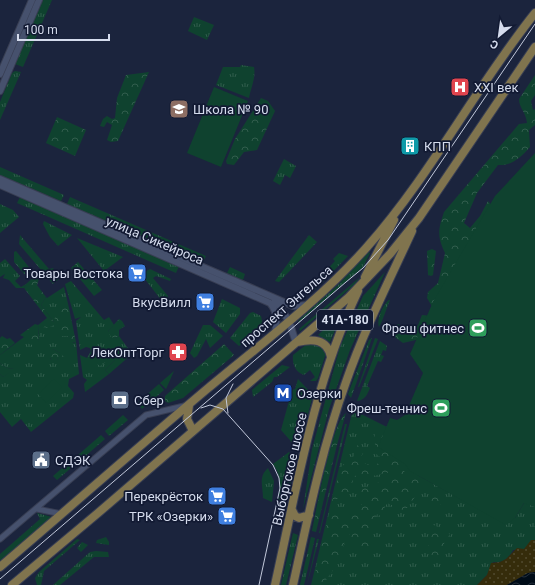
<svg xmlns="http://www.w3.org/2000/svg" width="535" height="585" viewBox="0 0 535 585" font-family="Roboto,sans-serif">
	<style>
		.grass { fill: url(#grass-tufts); fill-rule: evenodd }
		.forest { fill: url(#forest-crowns); fill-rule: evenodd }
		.sand { fill: url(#sand-dots) }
		.garden { fill: #0f422f }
		.water { fill: url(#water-waves) }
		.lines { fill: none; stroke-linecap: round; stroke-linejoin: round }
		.minor-casing { stroke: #383e53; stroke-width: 7 }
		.tertiary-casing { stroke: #383e53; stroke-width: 8 }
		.primary-casing { stroke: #383e53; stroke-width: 10 }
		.minor { stroke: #46516d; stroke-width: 5 }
		.tertiary { stroke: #46516d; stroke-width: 6 }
		.primary { stroke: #80744e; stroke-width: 8 }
		.tram { stroke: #c2c9db; stroke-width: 1 }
		.labels { text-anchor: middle; stroke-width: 3.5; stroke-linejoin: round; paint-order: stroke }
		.shield { fill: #121a33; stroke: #9aa2b5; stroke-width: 1 }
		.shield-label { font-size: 12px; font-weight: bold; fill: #d5dced }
		.poi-label { font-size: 13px; fill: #d5dced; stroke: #121a33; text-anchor: end }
		.street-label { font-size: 13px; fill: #d5dced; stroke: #121a33 }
	</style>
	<defs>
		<pattern id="grass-tufts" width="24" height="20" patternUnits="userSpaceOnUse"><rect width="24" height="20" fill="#0f422f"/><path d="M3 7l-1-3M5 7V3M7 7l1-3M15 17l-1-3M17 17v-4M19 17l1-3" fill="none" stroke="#315d4d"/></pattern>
		<pattern id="forest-crowns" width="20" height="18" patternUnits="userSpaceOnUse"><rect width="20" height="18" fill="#0f422f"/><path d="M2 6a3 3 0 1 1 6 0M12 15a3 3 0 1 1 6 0" fill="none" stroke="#315d4d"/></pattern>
		<pattern id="sand-dots" width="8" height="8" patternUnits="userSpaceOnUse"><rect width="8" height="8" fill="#352c0b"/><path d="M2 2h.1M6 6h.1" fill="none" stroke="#514a2f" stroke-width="1.8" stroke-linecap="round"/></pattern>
		<pattern id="water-waves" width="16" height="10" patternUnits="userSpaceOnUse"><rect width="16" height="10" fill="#000c18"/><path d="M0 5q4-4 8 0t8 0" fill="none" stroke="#242f3a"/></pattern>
	</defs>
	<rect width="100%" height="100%" fill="#1b243d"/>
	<path class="grass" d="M43 0H52L23 67 15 64Z
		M194 17 214 25 207 40 188 31Z
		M241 65 254 67C256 78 251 87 249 98L216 85 223 67H240Z
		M15 71 21 72 0 120V102L12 73Z
		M284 159 296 166 290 178 285 175 280 185 273 181Z
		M0 167 64 195 61 201 0 175Z
		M20 197 179 266 176 273 17 203Z
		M70 197 206 256 203 262 67 204Z
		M0 204 13 210 19 217 0 233Z
		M44 221 72 235 58 246 50 237 43 224Z
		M309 235 317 242 284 277 279 282 275 281Z
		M77 238 123 257 104 271Z
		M369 252 370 253 363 267 298 323 299 320 339 284Z
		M339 253 348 256 318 287 307 294 323 281 320 277 335 261 333 259Z
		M5 259 20 276 15 281 21 287 26 284 24 288H16L9 280 3 278 5 274 0 277V263Z
		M230 267 245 274 243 280 227 273Z
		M150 269 171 279 170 281 156 276 153 278 168 296 165 305 141 274Z
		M385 272 350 350 329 409 303 509 312 449 340 347 363 296Z
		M360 277 354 285 300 331 299 329Z
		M71 281 104 320 109 317 114 325 108 331 115 338 119 336 127 347 123 349V352L105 370 109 374 85 392 84 384 87 380 83 377 80 355 87 358 91 351 90 348 86 347 80 350 76 321 81 317 75 319 65 284ZM98 350 106 352 103 355 100 366 93 356Z
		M64 287 69 308H62L61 315 54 322 41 305 46 297 47 298Z
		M222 299 240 308V314L226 333 213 322Z
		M389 300H390C386 309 384 318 379 327 376 320 383 304 389 300Z
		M343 311 330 342 318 335Z
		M253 312 261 316 263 325 239 346 230 338 250 313Z
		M38 325H54L58 336H68L73 343 76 342 79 374 69 379 68 386 74 393 73 398 31 432 21 419 12 427 0 412V374L3 377 14 369 7 368 0 363V355L24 337 39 342ZM53 349 60 353 57 360 50 359Z
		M203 325H210L223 336 210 348 206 339 197 356 194 358 190 353Z
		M375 338 378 339 359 387H358Z
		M380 341 387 346 386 351 383 350 381 355 384 356 381 362 378 361 367 386 370 388C367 395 365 400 357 401Z
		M320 343 326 353 318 378 316 381H310L315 377 310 370 304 375C295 372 292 363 293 355L307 344Z
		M282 365 290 367 277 377H274L272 382 253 397 252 390Z
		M174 371 166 389 160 383Z
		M298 379 313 395 300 444 296 447 281 430 292 390 295 389Z
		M159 384 164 390 142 409 137 403Z
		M352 413H359L401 434 419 476 461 499 515 518 529 495 535 433V540L524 549 513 550C509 558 503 563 493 562L487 575 477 585H311Z
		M123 415 128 420 109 436 105 431Z
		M345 424H347L320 533H319Z
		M101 435 105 439 82 459 78 455Z
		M289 452 296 459V463L283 511 277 506C280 490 283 478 273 464Z
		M74 458 78 462 57 480 53 476Z
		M268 468 274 481 272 502 263 498C263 486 258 477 268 468Z
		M37 513 52 517 0 561V554L40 519Z
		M293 533 298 535 286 585H281Z
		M106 537 109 542V545L96 543 97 540Z
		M311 537 315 538 304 585H300Z
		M77 539 80 540 44 571 41 585H37L35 578 39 572Z
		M317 539H319L307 585Z
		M82 542 88 545 81 552 77 548Z
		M96 551 108 552 109 557H94L60 585H53L90 552Z"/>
	<path class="forest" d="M149 72 118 141 111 142 107 140 112 125 107 122 104 127 100 126 103 119 107 116 112 119 115 118 117 98 126 75Z
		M535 75V95L531 101 533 110 535 109V125L529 130 530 147C521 157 512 166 498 165L477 193 464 223 470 228 480 216 488 201 493 207 420 339 403 343 392 335 391 330 398 324 411 333 418 325 422 315 432 316 433 308 427 298 428 292 438 283 445 253C437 236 438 230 444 212L519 124 527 123C526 112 519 108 519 99Z
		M261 98 268 101 275 111 257 150 244 152 234 165 227 164 226 161 235 139Z
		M57 117 86 130 75 156 46 143Z
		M20 235 49 269 53 268 60 278 53 284 19 244Z
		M432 249 436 251 433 275 431 276 428 275 427 251Z
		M16 251 32 271 26 276 14 262V252Z
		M78 262 102 290 94 296 71 268Z
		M35 276 39 279 37 285 46 297 41 305 54 322 55 317 61 315 59 310 62 308H69L76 342 71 343 68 336H58L54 333V325L48 328 38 326 39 342 36 346 26 343 24 337 20 335 35 324 38 325 47 318 24 288 26 284Z
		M119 319 122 321 125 326 119 330V336L115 338 111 337 108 331Z
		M2 336 7 339 10 338 15 343 0 355V338Z
		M372 338 351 398 348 394 369 340Z
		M224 344 234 355 183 398 168 403 165 401V396Z
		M127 347 132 354 109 374 105 370 123 352V349Z
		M53 349 60 353 63 350 69 349 71 352 70 356 66 358 60 354 57 360 53 361 47 355 48 351Z
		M98 349 107 352 103 355 107 361 100 366 91 360Z
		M0 363 7 368 14 369V370L3 377 0 374Z
		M346 413 337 445 316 532 312 531C316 511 332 422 346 413Z
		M382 428 394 436 410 464H402L401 468 410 477 416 476 424 484 405 511 387 503 384 509 388 514 384 518 377 514 374 523 381 526V532L375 533 369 532 371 542 369 549H364L350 537 349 531 346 530C343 542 347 551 335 558L336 566 326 580V585H312L340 468 354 456 355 446 360 445 365 450 359 460 370 466 380 463V457L375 453C377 444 372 441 376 430ZM391 472 390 481 385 480 359 490 356 497 363 502 360 509 354 507 349 512 348 520 341 523 340 517 334 507 337 499 348 498 354 477 358 474 368 477Z
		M433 493 440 494 441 512 432 514 429 511Z
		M434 525 450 534 444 543 446 551 443 556 434 559 426 551 431 539 428 533Z"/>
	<path class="sand" d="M531 540H535V572L528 573 507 585H477L487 575 491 563 500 562 506 559 517 548 524 549Z"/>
	<path class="garden" d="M214 87 248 101 221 167 187 153Z
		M535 153V507L524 503 515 518 506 525 410 471 405 464 378 447 390 418 397 420 405 415 423 373 410 354 433 302 495 196Z
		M54 379 62 387 46 403 38 394Z"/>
	<path class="water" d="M535 572V585H507L528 573Z"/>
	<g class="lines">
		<defs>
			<path id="minor" d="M37 509 62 514
				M0 539 146 415 184 406"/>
			<path id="tertiary" d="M0 74 32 0
				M0 91 39 0
				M0 179 293 306 307 305
				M0 185 270 303C278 313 277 322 275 334
				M275 300 289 321 296 343"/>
			<path id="primary" d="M365 277 394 220
				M297 342C312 339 327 338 331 357
				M189 406 187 419 193 431
				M292 510 295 516 299 518 309 515
				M0 567C69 508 137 448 207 389 261 344 320 300 367 247 431 175 475 88 535 13
				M12 585 98 513 349 297 390 254 419 218 535 47
				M275 585C297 486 314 383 358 291
				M293 585C308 517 322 448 346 382 364 330 389 281 412 231"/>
		</defs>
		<use href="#minor" class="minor-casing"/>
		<use href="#tertiary" class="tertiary-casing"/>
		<use href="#primary" class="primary-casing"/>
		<use href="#minor" class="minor"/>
		<use href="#tertiary" class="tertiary"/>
		<use href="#primary" class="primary"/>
		<path class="tram" d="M201 408 210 405 223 409 273 465 279 478 280 488 259 585
			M228 413 226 398 233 384
			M0 579 346 282 363 268 388 240 535 24"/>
	</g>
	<defs>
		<symbol id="hospital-square" viewBox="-11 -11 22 22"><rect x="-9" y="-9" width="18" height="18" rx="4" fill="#e0444e" stroke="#121a33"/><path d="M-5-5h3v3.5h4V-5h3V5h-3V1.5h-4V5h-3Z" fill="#fff"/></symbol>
		<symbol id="school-square" viewBox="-11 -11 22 22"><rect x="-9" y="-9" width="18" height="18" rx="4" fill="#8d6e63" stroke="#121a33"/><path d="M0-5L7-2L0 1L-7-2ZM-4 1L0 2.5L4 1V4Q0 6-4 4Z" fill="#fff"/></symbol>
		<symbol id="building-square" viewBox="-11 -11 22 22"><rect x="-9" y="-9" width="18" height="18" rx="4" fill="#0f9aa8" stroke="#121a33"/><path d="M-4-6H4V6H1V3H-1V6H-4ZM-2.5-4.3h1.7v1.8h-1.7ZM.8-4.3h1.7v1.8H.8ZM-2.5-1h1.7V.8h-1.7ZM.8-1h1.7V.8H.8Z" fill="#fff"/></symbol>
		<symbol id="supermarket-square" viewBox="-11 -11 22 22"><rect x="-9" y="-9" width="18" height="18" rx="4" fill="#3f7fe0" stroke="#121a33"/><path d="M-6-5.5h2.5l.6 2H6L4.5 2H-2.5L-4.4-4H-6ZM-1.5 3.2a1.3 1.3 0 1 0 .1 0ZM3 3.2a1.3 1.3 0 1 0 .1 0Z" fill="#fff"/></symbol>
		<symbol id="stadium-square" viewBox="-11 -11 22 22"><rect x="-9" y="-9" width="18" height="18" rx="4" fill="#2e9e5b" stroke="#121a33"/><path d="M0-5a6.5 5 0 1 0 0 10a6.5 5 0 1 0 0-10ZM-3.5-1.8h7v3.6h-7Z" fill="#fff"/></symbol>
		<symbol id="pharmacy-square" viewBox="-11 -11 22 22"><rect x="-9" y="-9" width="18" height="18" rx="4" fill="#e0444e" stroke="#121a33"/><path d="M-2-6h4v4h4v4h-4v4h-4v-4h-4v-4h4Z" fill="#fff"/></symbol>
		<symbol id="metro-square" viewBox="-11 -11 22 22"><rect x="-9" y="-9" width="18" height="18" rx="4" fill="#1a4fb4" stroke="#121a33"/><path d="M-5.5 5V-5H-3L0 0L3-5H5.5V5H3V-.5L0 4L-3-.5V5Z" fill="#fff"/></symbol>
		<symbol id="bank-square" viewBox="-11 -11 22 22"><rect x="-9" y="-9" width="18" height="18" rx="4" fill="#5c6f8a" stroke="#121a33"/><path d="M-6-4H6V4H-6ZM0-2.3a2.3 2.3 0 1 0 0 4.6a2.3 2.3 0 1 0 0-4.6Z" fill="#fff"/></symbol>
		<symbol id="civic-square" viewBox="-11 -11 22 22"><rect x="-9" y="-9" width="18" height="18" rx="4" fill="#5c6f8a" stroke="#121a33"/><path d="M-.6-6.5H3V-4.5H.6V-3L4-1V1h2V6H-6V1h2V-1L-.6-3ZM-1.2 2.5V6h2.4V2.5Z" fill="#fff"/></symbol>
	</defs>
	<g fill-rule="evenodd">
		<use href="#hospital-square" x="449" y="76" width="22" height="22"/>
		<use href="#school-square" x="168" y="98" width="22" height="22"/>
		<use href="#building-square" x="399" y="135" width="22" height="22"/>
		<use href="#supermarket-square" x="126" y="262" width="22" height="22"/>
		<use href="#supermarket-square" x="194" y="291" width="22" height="22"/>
		<use href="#stadium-square" x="467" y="317" width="22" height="22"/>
		<use href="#pharmacy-square" x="167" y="341" width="22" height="22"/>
		<use href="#metro-square" x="272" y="382" width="22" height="22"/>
		<use href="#bank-square" x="109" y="389" width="22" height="22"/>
		<use href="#stadium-square" x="430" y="397" width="22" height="22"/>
		<use href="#civic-square" x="30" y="449" width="22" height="22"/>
		<use href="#supermarket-square" x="206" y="485" width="22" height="22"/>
		<use href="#supermarket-square" x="216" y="505" width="22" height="22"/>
	</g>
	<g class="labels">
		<rect class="shield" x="317" y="310" width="56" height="20" rx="3"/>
		<g class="shield-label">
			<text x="345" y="324">41А-180</text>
		</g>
		<g class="poi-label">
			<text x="474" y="92" text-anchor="start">XXI век</text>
			<text x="193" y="114" text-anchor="start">Школа № 90</text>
			<text x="424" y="151" text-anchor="start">КПП</text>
			<text x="123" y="278">Товары Востока</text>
			<text x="191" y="307">ВкусВилл</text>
			<text x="464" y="333">Фреш фитнес</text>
			<text x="164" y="357">ЛекОптТорг</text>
			<text x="297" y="398" text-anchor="start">Озерки</text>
			<text x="134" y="405" text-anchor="start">Сбер</text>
			<text x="427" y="413">Фреш-теннис</text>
			<text x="55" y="465" text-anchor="start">СДЭК</text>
			<text x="203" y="501">Перекрёсток</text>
			<text x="213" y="521">ТРК «Озерки»</text>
		</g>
		<g class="street-label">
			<text transform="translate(155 240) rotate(23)" y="5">улица Сикейроса</text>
			<text transform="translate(286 306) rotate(-41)" y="5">проспект Энгельса</text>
			<text transform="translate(289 469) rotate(-77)" y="5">Выборгское шоссе</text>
		</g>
	</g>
	<g transform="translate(499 36) rotate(209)" stroke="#121a33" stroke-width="3" paint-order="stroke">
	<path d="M0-3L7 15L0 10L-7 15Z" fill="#d5dced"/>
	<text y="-6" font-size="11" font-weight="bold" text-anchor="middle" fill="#d5dced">С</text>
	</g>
	<path d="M18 34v6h91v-6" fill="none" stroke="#d5dced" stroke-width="2"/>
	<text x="24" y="34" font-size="12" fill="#d5dced" stroke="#121a33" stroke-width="3" paint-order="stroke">100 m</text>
</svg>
